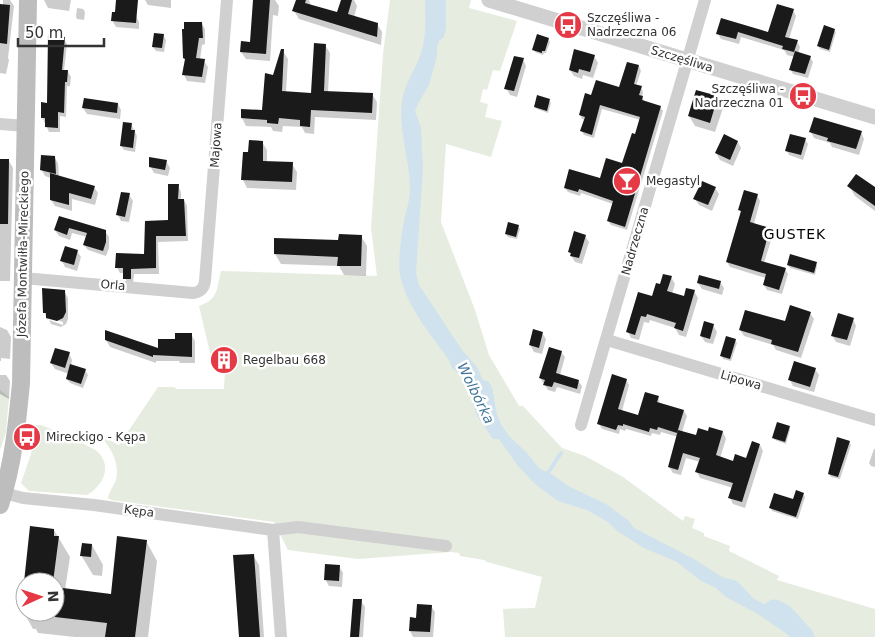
<svg xmlns="http://www.w3.org/2000/svg" width="875" height="637" viewBox="0 0 875 637" font-family="'DejaVu Sans',sans-serif">
	<style>
		.green { fill: #e6ecdf }
		.water { fill: #cfe2ee }
		.shadow { fill: #0003; fill-rule: evenodd }
		.lines { fill: none; stroke-linecap: round; stroke-linejoin: round }
		.stream { stroke: #cfe2ee; stroke-width: 4 }
		.river { stroke: #cfe2ee; stroke-width: 21 }
		.building { fill: #1a1a1a }
		.minor { stroke: #d0d0d0; stroke-width: 12 }
		.tertiary { stroke: #d0d0d0; stroke-width: 15 }
		.secondary { stroke: #bdbdbd; stroke-width: 18 }
		.labels { text-anchor: middle; stroke-width: 5; stroke-linejoin: round; paint-order: stroke }
		.poi-label { font-size: 12px; fill: #333; stroke: #fff; text-anchor: start }
		.street-label { font-size: 12px; fill: #333; stroke: #fff }
		.neighbourhood-label { font-size: 14px; letter-spacing: 1px; fill: #000; stroke: #fff }
		.water-label { font-size: 14px; font-style: italic; fill: #3f7597; stroke: #fff }
	</style>
	<rect width="100%" height="100%" fill="#fff"/>
	<path class="green" d="M390 0H471L469 8 517 21 500 71 493 70 487 90 483 89 480 102 488 104 485 117 502 121 491 157 446 144 441 222 475 310 489 355 519 406H523L562 448 585 456 623 477 683 521 685 516 695 519 692 528 704 533V536L730 546 729 551 779 576 777 580 875 609V637H505L503 609 535 608 542 577 487 562 484 560 460 556 459 553 451 552 358 559 288 550 274 522 111 500 108 498C109 491 114 486 116 480 120 463 111 449 101 436L119 445 158 387H174L177 389H224L225 369H227L212 361 199 306C219 299 216 290 221 271L377 276 371 228 383 54Z
		M0 390 9 397 6 432 0 450Z
		M35 425H41C51 429 93 447 98 452 113 468 102 486 87 495L29 491 21 483 31 454Z"/>
	<path class="water" d="M425 0H446V28L444 37 439 41 437 47V56L429 85 419 102 415 111 421 128 423 168 416 273 419 285 462 350 477 367 483 380 488 381 492 387 497 415 502 426 509 436 526 452 539 468 553 475 568 486 606 504 629 521 634 528 694 559 722 577 737 581 754 599 776 610 788 611 794 616 798 621 791 637 758 614 726 597 716 588 701 581 677 562 644 548 617 531 608 522 587 510 558 501 547 493 535 484 518 466 499 439H493L476 414 469 389 460 374 452 368 449 360C432 336 408 308 401 279 397 265 401 240 403 226 405 213 410 202 410 189 410 160 398 130 402 102 404 84 416 69 421 53 427 35 425 18 425 0Z"/>
	<path class="shadow" d="M3 0H10L14 6 8 58 9 60 6 74 0 73V5L3 6Z
		M44 0H71L69 11 48 8Z
		M145 0H171V8L148 5Z
		M254 0H275L279 6 278 16 273 15 270 61 246 59 241 52 251 43Z
		M297 0H309L311 6 338 14 342 0H354L357 6 354 17 377 24 382 32 381 45 299 19 294 11Z
		M77 8 83 9 85 12 84 20 77 19 76 17Z
		M793 10 796 16 789 39 797 41 800 47 798 54 810 57 813 62 808 78 793 74 791 70 795 57 787 55 784 50 741 37 739 44 721 39 718 34 722 19 769 34Z
		M136 16 139 22V29L116 27 112 20Z
		M201 23 205 29V44L202 45 200 60 204 61 208 67 205 83 187 81 184 75 186 61 184 58Z
		M834 30 836 32 830 52 820 49 818 46Z
		M163 35 166 40 164 52 156 51 153 47Z
		M64 39 67 44 64 71 68 72 71 77 70 86H67L66 117 60 116V132H49L42 117 48 104Z
		M548 39 550 42 546 53H544L543 55 535 52 534 50Z
		M325 45 330 53 328 92 372 94 377 102 376 120 315 117 314 134 305 133 302 127 283 126 282 132 273 131 271 127 246 126 242 118V111H263L283 51 288 59 286 92 312 94Z
		M594 56 598 63 593 78 583 75 582 79 574 76 570 70Z
		M523 59 526 66 517 97 510 95 506 88Z
		M628 63 639 66 641 71 636 86 641 87 643 92 642 97 645 102 660 107 663 111 627 230 611 225 608 221 613 204 581 193 580 196 568 192 565 188 601 180 623 165 636 136 641 120 602 109 594 138 584 135 582 131 585 120 582 119 580 115 592 96 620 89Z
		M717 98 723 108 715 132 695 126 689 116Z
		M549 100 551 103 548 113 537 109 535 107Z
		M118 104 121 110 120 119 87 114 83 108Z
		M131 124 137 136 135 152 124 150 121 146Z
		M811 132H861L864 139 859 155 832 147 830 143 814 138Z
		M805 139 808 144 803 160 789 155 787 151Z
		M262 142 267 150V163L292 164 297 172 296 190 247 188 243 180 250 153Z
		M738 142 741 148 733 166 720 160 716 153Z
		M54 157 58 163 59 177 94 187 98 193 95 205 72 199V211L55 206 51 200V178L45 176 41 169Z
		M0 160 9 161 13 168 10 281H0Z
		M166 161 170 168 168 176 154 173 150 166Z
		M178 186 181 192V200H184L187 206 188 241 158 242 159 274H134L133 285 128 284 125 278 124 273H120L117 268 146 255V222H169Z
		M849 186 875 189V211L855 196Z
		M715 188 719 194 712 211 699 205 695 199Z
		M129 195 133 201 129 222 121 221 118 215Z
		M757 195 760 201 754 224 770 229 773 234 764 263 785 269 788 274 782 294 767 290 764 285 766 278 730 267 727 262 741 213 740 210Z
		M60 217 105 231 109 237V248L106 256 88 250 84 245 87 237 72 233 70 240 59 236 55 230Z
		M518 226 520 229 517 239 508 237 506 234Z
		M361 236 367 246 366 276 344 275 339 266 281 264 275 254Z
		M585 236 589 242 582 264 575 262 569 252Z
		M77 251 81 257 77 271 65 267 62 261Z
		M816 263 817 266 815 275 790 268 788 265Z
		M671 277 675 284 672 294 685 298 694 291 698 298 686 337 679 335 675 328 650 320 649 323 644 322 639 340 631 338 628 332Z
		M720 282 724 288 722 295 702 289 698 283Z
		M64 291 68 298V319L66 324 61 327 51 324 49 320 63 325V322L48 317V320L44 312Z
		M810 313 814 319 801 358 776 350 773 345 744 336 740 330 785 323Z
		M853 319 856 326 850 346 836 342 832 335Z
		M713 325 717 332 713 344 705 342 701 336Z
		M0 327 7 330 11 337 10 359 1 358V361H0Z
		M542 333 546 339 542 354 534 352 530 345Z
		M191 334 195 341V363H180L179 361H156V363L110 347 106 340 160 350 176 340Z
		M735 340 737 343 731 361 723 359 722 356Z
		M561 352 565 357 560 375 578 381 582 386 580 394 557 387 555 392 548 390 540 378Z
		M69 353 72 360 71 366 85 370 88 375 83 388 70 383 67 379 69 374 55 369 51 363Z
		M232 358 234 361 229 371 218 366 217 363Z
		M815 369 819 375 814 392 793 386 790 380Z
		M0 375H6L10 381 9 399 0 394Z
		M626 380 629 385 622 411 639 416 658 397 660 404 684 411 687 416 682 432 697 437 709 433 723 432 726 439 720 458 734 462 747 459 760 445 763 451 745 508 733 504 730 498 733 488 700 478 697 472 700 462 686 458 681 475 673 473 669 467 678 437 661 432 660 435 652 433 651 436 626 429 625 431 620 429 619 434 602 429 599 424Z
		M789 427 790 429 786 444 775 440 773 438Z
		M849 442 851 445 840 479 831 477 829 474Z
		M874 449H875V467L871 466 869 463Z
		M803 494 805 497 798 519 772 511 771 508 794 501Z
		M31 527 54 530 70 557 65 590 112 595 146 541 157 561 148 637H75L38 633 36 629H33L22 609ZM25 582H55V612H25Z
		M92 545 103 565 102 576 93 575 81 555Z
		M253 555 259 565 264 637H240Z
		M339 566 343 573 342 587 329 586 325 579Z
		M361 601 365 607 363 637H352Z
		M431 606 435 612 433 637H413L410 631 417 619Z"/>
	<g class="lines">
		<path class="stream" d="M546 476 561 453"/>
		<path class="river" d="M774 610 784 615 804 637"/>
	</g>
	<path class="building" d="M116 0H138L136 23 111 21 112 12H115Z
		M253 0H270L266 54 240 52 241 41 250 42Z
		M296 0H306L305 3 337 12 341 0H352L348 14 378 23 377 37 292 11Z
		M0 4 10 5 7 44 0 43Z
		M777 4 794 9 785 37 798 40 794 52 782 49 783 46 738 32 736 39 716 34 721 18 768 32Z
		M184 22H202L203 38H199L196 58 205 59 202 77 182 75 185 59 183 58 182 29H184Z
		M824 25 835 29 829 50 817 46Z
		M154 33 164 34 162 48 152 47Z
		M537 34 549 38 545 51H542V53L532 50Z
		M48 35 65 37 62 70H68L67 82H65L64 113 58 112V128L45 127V118H41V102L47 103Z
		M314 43 326 44 324 91 373 93 372 113 311 110 310 127 300 126V120L279 118 278 124 267 123V120L241 118V109L262 110 265 73 273 75 281 49H284L282 91 311 93Z
		M574 49 595 55 590 72 579 69 578 73 569 70Z
		M795 51 811 56 805 74 789 70Z
		M514 56 524 58 514 91 504 89Z
		M627 62 639 65 634 84 642 86 639 95 643 96 642 100 661 106 625 227 607 221 613 201 579 189 578 192 564 188 569 169 600 178 606 158 622 163 632 133 635 134 640 117 600 105 592 135 580 131 585 117 579 115 585 93 591 95 596 80 619 87Z
		M696 90 718 96 710 123 688 116Z
		M537 95 550 99 547 111 534 107Z
		M84 98 118 103 117 113 82 108Z
		M814 117 862 131 856 149 827 141 828 138 809 132Z
		M123 122 132 123 131 130H135L133 148 120 146Z
		M724 134 738 141 730 160 715 153Z
		M790 134 806 138 801 155 785 151Z
		M249 140 263 141V161L293 162 292 182 241 180 243 152H248Z
		M41 155 55 156 56 174 40 170Z
		M149 157 167 160 165 170 149 167Z
		M0 159H9L8 224H0Z
		M50 173 95 186 91 199 69 193V205L50 200Z
		M856 174 875 187V206L847 186Z
		M702 181 716 187 708 205 693 199Z
		M168 184H179L178 199H184L186 236H156V268L131 269V279H123V268H115L116 253 144 254 145 221 168 220Z
		M744 190 758 194 750 222 770 228 761 261 786 268 779 290 763 285 766 274 726 262 741 211 738 210Z
		M121 192 130 193 125 217 116 215Z
		M59 216 106 230V242L103 251 83 245 87 233 69 228 67 235 54 230Z
		M508 222 519 225 516 237 505 234Z
		M574 231 586 235 579 258 570 256 571 253 568 252Z
		M339 234 362 235 361 266H337L338 257 274 254V238L338 240Z
		M65 246 78 250 74 265 60 261Z
		M790 254 817 262 814 273 787 265Z
		M663 274 672 276 667 291 684 296 686 288 695 290 683 331 674 328 676 323 647 314 646 317 641 316 635 335 626 332 638 292 652 296 656 283 660 284Z
		M699 275 721 281 719 289 697 283Z
		M42 288 65 290 66 312 63 318 57 321 46 318V313H43Z
		M790 305 811 312 798 352 771 344 772 340 739 330 745 310 785 321Z
		M838 313 854 318 847 340 831 336Z
		M704 321 714 324 710 339 700 336Z
		M533 329 543 332 539 348 529 345Z
		M105 330 158 348V339H175V333H192V357L153 355V357L105 340Z
		M726 336 736 339 730 359 720 356Z
		M549 347 562 351 556 373 579 380 577 389 554 382 552 387 543 385 545 380 539 378Z
		M55 348 70 352 65 368 50 363Z
		M221 351 233 357 227 369 215 363Z
		M794 361 816 368 810 387 788 380Z
		M70 364 86 369 81 384 66 379Z
		M612 374 627 379 618 409 638 415 645 392 659 396 657 402 684 410 677 433 658 427 657 430 650 428 649 432 623 424V426L618 425 616 430 597 424Z
		M777 422 790 426 785 442 772 438Z
		M709 427 723 431 716 455 733 461 735 454 746 458 752 441 760 444 742 502 728 498 733 483 695 472 700 458 683 453 678 470 668 467 678 430 696 435 698 428 708 431Z
		M837 437 850 441 838 477 828 474Z
		M796 490 804 493 796 517 769 508 774 493 793 499Z
		M30 526 54 529V536H59L53 582H24Z
		M117 536 147 540 135 637H105L107 623 55 617V587L111 594Z
		M82 543 92 544 91 557 80 556Z
		M254 554 260 637H239L233 555Z
		M325 564 340 565 339 581 324 580Z
		M353 599H362L359 637H350Z
		M417 604 432 605 430 632 409 631 410 617 416 618Z"/>
	<g class="lines">
		<path class="minor" d="M0 124 26 126
			M23 278 193 293C201 292 204 288 205 281L227 0
			M607 340 875 420
			M581 425 705 0
			M4 493 23 498 94 505 273 530 298 527 446 546
			M273 530 281 637"/>
		<path class="tertiary" d="M489 0 875 117"/>
		<path class="secondary" d="M0 505C13 465 17 425 21 383L28 0"/>
	</g>
	<defs>
		<symbol id="bus-disc" viewBox="-11 -11 22 22"><circle r="9.5" fill="#e63946" stroke="#fff"/><path d="M-5-6H5V4H4V6H2V4H-2V6H-4V4H-5ZM-3.5-4V0h7V-4ZM-3.5 1.2v1.5H-2V1.2ZM2 1.2v1.5H3.5V1.2Z" fill="#fff"/></symbol>
		<symbol id="bar-disc" viewBox="-11 -11 22 22"><circle r="9.5" fill="#e63946" stroke="#fff"/><path d="M-6-5H6L.8 .8V4.5H3.5V6h-7V4.5H-.8V.8Z" fill="#fff"/></symbol>
		<symbol id="building-disc" viewBox="-11 -11 22 22"><circle r="9.5" fill="#e63946" stroke="#fff"/><path d="M-4-6H4V6H1V3H-1V6H-4ZM-2.5-4.3h1.7v1.8h-1.7ZM.8-4.3h1.7v1.8H.8ZM-2.5-1h1.7V.8h-1.7ZM.8-1h1.7V.8H.8Z" fill="#fff"/></symbol>
	</defs>
	<g fill-rule="evenodd">
		<use href="#bus-disc" x="552" y="9" width="32" height="32"/>
		<use href="#bus-disc" x="787" y="80" width="32" height="32"/>
		<use href="#bar-disc" x="611" y="165" width="32" height="32"/>
		<use href="#building-disc" x="208" y="344" width="32" height="32"/>
		<use href="#bus-disc" x="11" y="421" width="32" height="32"/>
	</g>
	<g class="labels">
		<g class="poi-label">
			<text x="587" y="22">Szczęśliwa -<tspan x="587" dy="14">Nadrzeczna 06</tspan></text>
			<text x="784" y="93" text-anchor="end">Szczęśliwa -<tspan x="784" dy="14">Nadrzeczna 01</tspan></text>
			<text x="646" y="185">Megastyl</text>
			<text x="243" y="364">Regelbau 668</text>
			<text x="46" y="441">Mireckigo - Kępa</text>
		</g>
		<g class="street-label">
			<text transform="translate(682 59) rotate(17)" y="4">Szczęśliwa</text>
			<text transform="translate(216 145) rotate(-86)" y="4">Majowa</text>
			<text transform="translate(635 241) rotate(-74)" y="4">Nadrzeczna</text>
			<text transform="translate(23 254) rotate(-89)" y="4">Józefa Montwiłła-Mireckiego</text>
			<text transform="translate(113 285) rotate(5)" y="4">Orla</text>
			<text transform="translate(741 380) rotate(16)" y="4">Lipowa</text>
			<text transform="translate(139 511) rotate(8)" y="4">Kępa</text>
		</g>
		<g class="neighbourhood-label">
			<text x="795" y="239">GUSTEK</text>
		</g>
		<g class="water-label">
			<text transform="translate(476 393) rotate(64)" y="5">Wolbórka</text>
		</g>
	</g>
	<g transform="translate(40 597) rotate(87)"><circle r="24" fill="#ffffff" stroke="#adadad"/>
	<path d="M0-4L9 19L0 12L-9 19Z" fill="#e63946"/>
	<text y="-8" font-size="14" font-weight="bold" text-anchor="middle" fill="#333333">N</text>
	</g>
	<path d="M18 38v8h86v-8" fill="none" stroke="#333333" stroke-width="2.5"/>
	<text x="25" y="38" font-size="15" fill="#333333" stroke="#ffffff" stroke-width="4" paint-order="stroke">50 m</text>
</svg>
